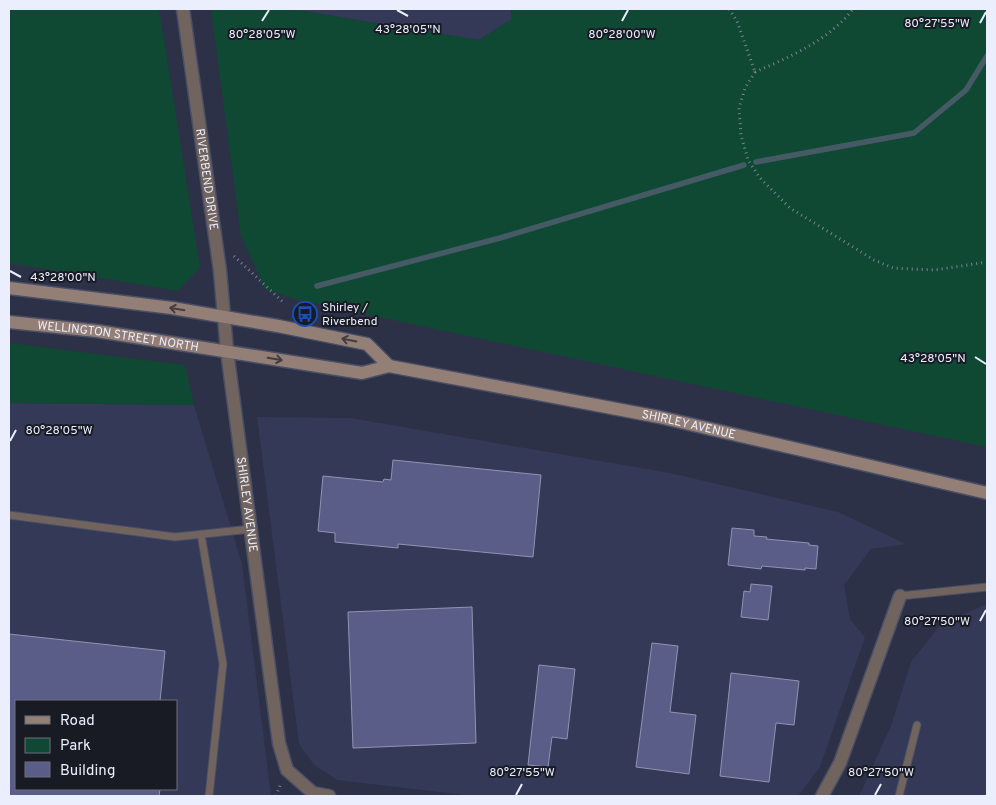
<svg xmlns="http://www.w3.org/2000/svg" width="996" height="805" viewBox="0 0 996 805" font-family="Overpass,sans-serif">
	<style>
		.built { fill: #333956; fill-rule: evenodd }
		.green { fill: #0f4933 }
		.lines { fill: none; stroke-linecap: round; stroke-linejoin: round }
		.stream { stroke: #465a66; stroke-width: 5.5 }
		.building { fill: #5b5d89; stroke: #9194b0 }
		.service-casing { stroke: #4a4f65; stroke-width: 9 }
		.minor-casing { stroke: #4a4f65; stroke-width: 15 }
		.tertiary-casing { stroke: #4a4f65; stroke-width: 15 }
		.secondary-casing { stroke: #4a4f65; stroke-width: 15 }
		.path { stroke: #7d8195; stroke-width: 3; stroke-dasharray: 1 4; stroke-linecap: butt }
		.service { stroke: #71645f; stroke-width: 7 }
		.minor { stroke: #71645f; stroke-width: 12 }
		.tertiary { stroke: #71645f; stroke-width: 12 }
		.secondary { stroke: #947f77; stroke-width: 12 }
		.oneway { stroke: #433d41 }
		.ticks { fill: none; stroke: #eaeefd; stroke-width: 2 }
		.labels { text-anchor: middle; stroke-width: 4; stroke-linejoin: round; paint-order: stroke }
		.street-label { font-size: 12px; fill: #eaeefd; stroke: #181a24 }
		.poi-label { font-size: 12px; fill: #eaeefd; stroke: #181a24; text-anchor: start }
		.ticks-label { font-size: 12px; text-anchor: middle; fill: #eaeefd; stroke: #181a24; stroke-width: 4; stroke-linejoin: round; paint-order: stroke }
	</style>
	<rect width="100%" height="100%" fill="#2c3148"/>
	<path class="built" d="M291 9H511L512 19 479 40Z
		M9 403 194 405 242 564 271 796H9ZM16 701H176V789H16Z
		M257 417 351 418 670 473 838 512 906 544 871 549 844 585 850 619 865 637 820 767 798 796H473L337 780 314 765 299 744Z
		M987 604V796H859L891 726 911 662 941 624Z"/>
	<path class="green" d="M9 9H159L200 267 178 291 9 263Z
		M211 9H291L479 40 512 19 511 9H987V447L295 299 265 289 241 235Z
		M9 343 185 365 194 405 9 403Z"/>
	<g class="lines">
		<path class="stream" d="M756 162 914 133 966 90 987 56
			M317 286 500 238 744 165"/>
	</g>
	<path class="building" d="M393 460 541 475 533 557 398 544V548L335 542V533L318 531 323 476 383 482 384 479 391 480Z
		M732 528 754 530V536L767 537 766 539 809 543V545L818 546 816 569 805 568V570L762 566 761 569 728 565Z
		M751 584 772 586 768 620 741 617 744 591 750 592Z
		M472 607 476 743 353 748 348 612Z
		M9 634 165 651 160 701H16V789H160L159 796H9Z
		M652 643 678 646 670 712 696 715 689 774 636 767Z
		M539 665 575 669 567 739 552 737 548 767 528 765Z
		M731 673 799 681 794 725 776 723 769 782 720 776Z"/>
	<g class="lines">
		<defs>
			<path id="service" d="M9 515 175 537 251 529
				M201 534 223 664 209 796
				M900 596 987 587
				M899 796 917 725"/>
			<g id="minor">
				<path id="s1" d="M227 351 279 743 287 770 313 793 329 796"/>
				<path d="M822 796 840 763 900 596"/>
			</g>
			<g id="tertiary">
				<path id="s2" d="M183 9 220 271 227 351"/>
			</g>
			<g id="secondary">
				<path d="M9 288 172 308 278 326 367 344 389 366"/>
				<path id="s3" d="M9 322 97 331 362 373 389 366 659 417 987 493"/>
			</g>
		</defs>
		<use href="#service" class="service-casing"/>
		<use href="#minor" class="minor-casing"/>
		<use href="#tertiary" class="tertiary-casing"/>
		<use href="#secondary" class="secondary-casing"/>
		<path class="path" d="M729 9 737 21 755 72
			M755 72 745 88 739 108 741 135 748 160 760 178 790 208 874 260 893 268 935 270 987 262
			M755 72C790 57 829 40 853 9
			M234 256 284 303
			M276 796 281 783"/>
		<use href="#service" class="service"/>
		<use href="#minor" class="minor"/>
		<use href="#tertiary" class="tertiary"/>
		<use href="#secondary" class="secondary"/>
	</g>
	<defs><path id="oneway-shaft" d="M-6 0H5M1.5-3L5.5 0L1.5 3" fill="none" stroke-width="1.6" stroke-linecap="round" stroke-linejoin="round" transform="scale(1.25)"/></defs>
	<g class="oneway">
		<use href="#oneway-shaft" transform="translate(177 309) rotate(-171)"/>
		<use href="#oneway-shaft" transform="translate(349 340) rotate(-169)"/>
		<use href="#oneway-shaft" transform="translate(275 359) rotate(9)"/>
	</g>
	<path class="ticks" d="M397 10 408 16M262 21 269 10M622 21 628 10M980 23 986 12M10 271 21 277M975 357 986 364M10 441 16 430M980 621 986 610M516 795 522 784M875 795 881 784"/>
	<defs>
		<symbol id="bus-ring" viewBox="-11 -11 22 22"><circle r="9.5" fill="#181a24" stroke="#1a4fb4" stroke-width="1.5"/><path d="M-5-6H5V4H4V6H2V4H-2V6H-4V4H-5ZM-3.5-4V0h7V-4ZM-3.5 1.2v1.5H-2V1.2ZM2 1.2v1.5H3.5V1.2Z" fill="#1a4fb4"/></symbol>
	</defs>
	<g fill-rule="evenodd">
		<use href="#bus-ring" x="291" y="300" width="28" height="28"/>
	</g>
	<g class="labels">
		<g class="street-label">
			<text dy="4" stroke="none"><textPath href="#s2" startOffset="172">RIVERBEND DRIVE</textPath></text>
			<text dy="4" stroke="none"><textPath href="#s3" startOffset="110">WELLINGTON STREET NORTH</textPath></text>
			<text dy="4" stroke="none"><textPath href="#s3" startOffset="690">SHIRLEY AVENUE</textPath></text>
			<text dy="4" stroke="none"><textPath href="#s1" startOffset="155">SHIRLEY AVENUE</textPath></text>
		</g>
		<g class="poi-label">
			<text x="322" y="311">Shirley /<tspan x="322" dy="14">Riverbend</tspan></text>
		</g>
	</g>
	<g class="ticks-label">
		<text x="937" y="27">80°27'55"W</text>
		<text x="408" y="33">43°28'05"N</text>
		<text x="622" y="38">80°28'00"W</text>
		<text x="262" y="38">80°28'05"W</text>
		<text x="63" y="281">43°28'00"N</text>
		<text x="933" y="362">43°28'05"N</text>
		<text x="59" y="434">80°28'05"W</text>
		<text x="937" y="625">80°27'50"W</text>
		<text x="522" y="776">80°27'55"W</text>
		<text x="881" y="776">80°27'50"W</text>
	</g>
	<rect width="996" height="805" fill="none" stroke="#eaeefd" stroke-width="20"/>
	<rect x="15" y="700" width="162" height="90" fill="#181a24" stroke="#6c6f7b"/>
	<rect x="25" y="716" width="25" height="8" fill="#947f77" stroke="#6c6f7b"/>
	<text x="60" y="725" font-size="15" fill="#eaeefd">Road</text>
	<rect x="25" y="738" width="25" height="15" fill="#0f4933" stroke="#6c6f7b"/>
	<text x="60" y="750" font-size="15" fill="#eaeefd">Park</text>
	<rect x="25" y="762" width="25" height="15" fill="#5b5d89" stroke="#6c6f7b"/>
	<text x="60" y="775" font-size="15" fill="#eaeefd">Building</text>
</svg>
